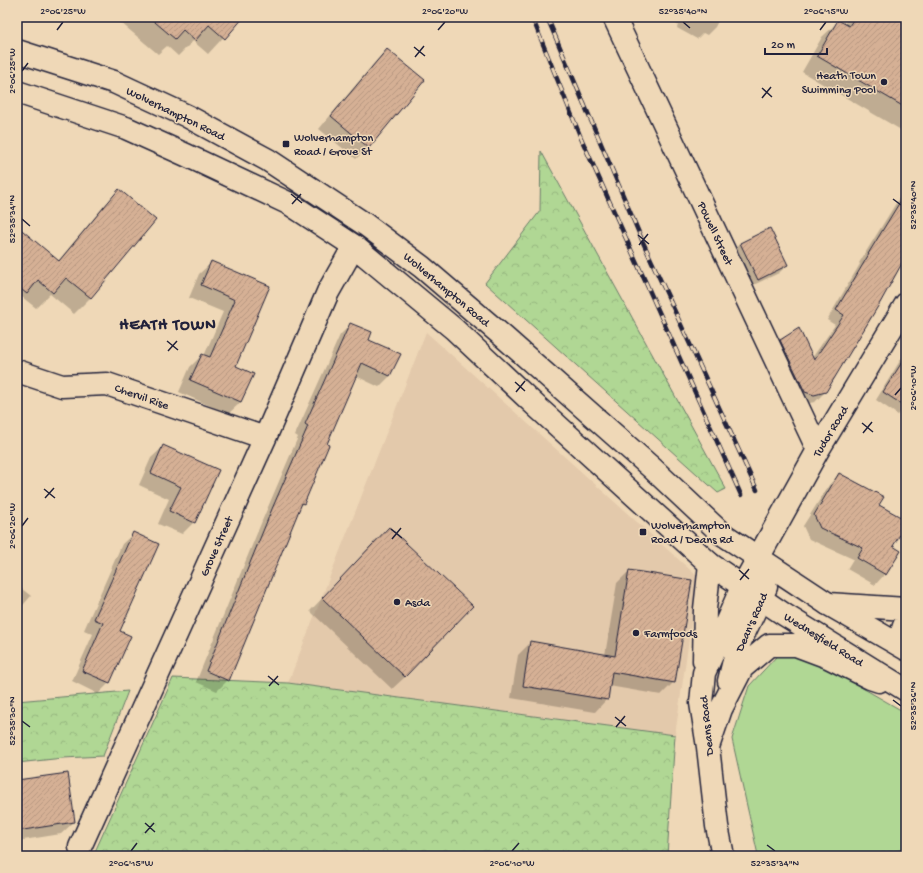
<svg xmlns="http://www.w3.org/2000/svg" width="923" height="873" viewBox="0 0 923 873" font-family="'Gochi Hand',sans-serif">
	<style>
		.built { fill: #e3c9ab }
		.green { fill: #b0d794; stroke: #697c68 }
		.forest { fill: url(#forest-crowns); stroke: #697c68 }
		.shadow { fill: #0003 }
		.building { fill: url(#building-hatch); stroke: #22223b }
		.lines { fill: none; stroke-linecap: round; stroke-linejoin: round }
		.minor-casing { stroke: #22223b; stroke-width: 25 }
		.major-casing { stroke: #22223b; stroke-width: 25 }
		.minor { stroke: #efd8b7; stroke-width: 22 }
		.major { stroke: #efd8b7; stroke-width: 22 }
		.rail-casing { stroke: #22223b; stroke-width: 4.5 }
		.rail { stroke: #efd8b7; stroke-width: 3; stroke-dasharray: 9; stroke-linecap: butt }
		.ticks { fill: none; stroke: #22223b; stroke-width: 1.5 }
		.poi-dot { fill: #22223b; stroke: #efd8b7; stroke-width: 1.5 }
		.labels { text-anchor: middle; stroke-width: 3; stroke-linejoin: round; paint-order: stroke }
		.poi-label { font-size: 12px; fill: #22223b; stroke: #efd8b7; text-anchor: start }
		.street-label { font-size: 12px; fill: #22223b; stroke: #efd8b7 }
		.district-label { font-size: 16px; font-weight: bold; letter-spacing: 1px; fill: #22223b; stroke: #efd8b7 }
		.neatline { fill: none; stroke: #22223b; stroke-width: 1.5 }
		.ticks-label { font-size: 10px; text-anchor: middle; fill: #22223b }
	</style>
	<defs>
		<pattern id="forest-crowns" width="20" height="18" patternUnits="userSpaceOnUse"><rect width="20" height="18" fill="#b0d794"/><path d="M2 6a3 3 0 1 1 6 0M12 15a3 3 0 1 1 6 0" fill="none" stroke="#97b880"/></pattern>
		<pattern id="building-hatch" width="6" height="6" patternUnits="userSpaceOnUse"><rect width="6" height="6" fill="#d5b095"/><path d="M-1 1l2-2M0 6l6-6M5 7l2-2" fill="none" stroke="#b79781"/></pattern>
	</defs>
	<rect width="100%" height="100%" fill="#efd8b7"/>
	<filter id="ink" filterUnits="userSpaceOnUse"><feTurbulence type="fractalNoise" baseFrequency=".025" numOctaves="2"/><feDisplacementMap in="SourceGraphic" scale="8" xChannelSelector="R" yChannelSelector="G"/><feConvolveMatrix kernelMatrix="1 2 1 2 8 2 1 2 1" color-interpolation-filters="sRGB"/></filter>
	<g filter="url(#ink)">
		<path class="built" d="M426 332 698 577 675 735 288 683Z"/>
		<path class="green" d="M798 654 845 678 906 713V849L866 856 758 855 732 739 749 686 777 656Z"/>
		<path class="forest" d="M541 151 726 489 718 493 485 283 540 211Z
			M173 678 288 683 675 735 667 856H93Z
			M128 691 103 756 63 758 17 763V701Z"/>
		<path class="shadow" d="M114 17H242L208 54 193 41 178 56 167 46 158 54Z
			M661 17H720L715 27 707 35 703 33 697 39 677 28 678 25Z
			M849 17H906V125L901 130 802 72 822 37 839 21 844 24Z
			M387 50 368 147 356 159 319 129 375 62Z
			M906 187V254L825 392 815 402 803 404 771 350 781 341 812 358 835 325 827 320 860 264 859 263Z
			M119 191 154 220 90 298 74 314 50 294 36 308 22 297 17 302V227L58 261 103 207Z
			M769 229 787 265 779 273 749 287 732 252 740 243Z
			M212 262 269 287 235 367 241 402 228 414 179 392 190 367 202 355 204 356 223 312 189 298 199 274Z
			M351 324 367 340 399 355 390 376 379 387 356 376 325 444 328 445 303 504 299 508 228 680 217 691 196 682 262 521 298 437 295 435 340 335Z
			M906 351V407L898 415 876 400Z
			M164 446 218 471 194 522 182 534 158 524 169 499 139 485 151 458Z
			M839 474 878 505 906 522 892 547 885 574 875 585 847 569 853 559 809 539 803 526 829 485Z
			M133 534 119 631 130 637 109 683 98 694 72 681 93 634 84 630 122 544Z
			M377 541 405 677 392 689 310 611Z
			M629 571 674 682 661 695 609 686 607 699 595 712 511 698 518 655 530 643 605 655 617 583Z
			M17 585 31 596 17 612Z
			M17 781 74 822 61 834 17 841Z"/>
		<path class="building" d="M149 17H244L225 39 209 25 195 41 183 30 175 39Z
			M855 17H906V108L817 56 838 20 849 26Z
			M387 49 425 80 369 148 331 116Z
			M119 189 156 220 91 298 66 278 53 293 38 280 27 294 17 286V226L59 261Z
			M906 192V256L880 303 826 392 814 395 805 392 780 340 799 328 814 360 844 315 836 310 869 254H868Z
			M770 228 788 265 758 280 740 243Z
			M211 261 270 286 236 366 254 374 241 402 190 380 202 354 210 357 235 300 201 285Z
			M350 323 372 332 369 340 401 354 390 376 362 363 327 444 329 445 304 504 302 503 229 681 206 671 272 509 308 426 305 424Z
			M906 356V407L883 392Z
			M163 445 219 470 195 523 169 511 181 487 151 473Z
			M839 473 884 497 879 505 906 520V525L893 546 901 551 886 575 857 558 863 548 820 528 814 515Z
			M389 527 473 606 405 677 322 598Z
			M133 532 159 544 120 631 131 636 110 683 82 671 103 623 94 619Z
			M629 570 692 580 675 683 612 672 608 700 523 686 530 641 615 656Z
			M68 773 75 822 17 831V780Z"/>
		<g class="lines">
			<defs>
				<path id="minor" d="M614 17 818 450
					M17 371 62 386 107 384 265 438
					M828 604 906 609
					M898 644 904 626 906 625
					M704 661 705 609 710 564
					M729 681 737 648 766 587 758 559
					M709 744 721 709 742 668 769 645H796L828 657 870 678 879 681
					M80 847 265 438 328 292 354 246
					M723 856 717 826 708 747 701 703 704 673 742 587 818 450 906 304"/>
				<path id="major" d="M17 51 114 82 187 116 268 160 366 225 422 267 505 338 653 469 721 533 828 604 906 649
					M17 92 126 128 186 155 290 204 354 246 454 329 536 406 710 564 785 615 906 690"/>
			</defs>
			<use href="#minor" class="minor-casing"/>
			<use href="#major" class="major-casing"/>
			<use href="#minor" class="minor"/>
			<use href="#major" class="major"/>
			<defs>
				<path id="rail" d="M532 17 581 138 741 495
					M547 17 642 240 757 490"/>
			</defs>
			<use href="#rail" class="rail-casing"/>
			<use href="#rail" class="rail"/>
		</g>
	</g>
	<path class="ticks" d="M683 22 690 28M57 30 63 22M438 30 445 22M820 30 826 22M414 47 425 56M415 57 424 46M22 71 28 63M762 88 772 97M762 98 771 87M291 194 302 203M893 199 901 205M292 204 301 194M22 219 30 226M638 235 649 244M639 245 648 234M167 341 178 350M168 351 177 341M515 382 525 391M516 392 525 381M895 395 901 388M862 423 873 432M863 433 872 422M44 489 55 498M45 498 54 488M22 526 28 518M391 529 402 538M392 539 401 528M739 570 749 579M740 580 749 569M268 676 279 685M269 686 278 676M893 700 901 706M615 717 626 726M22 721 30 727M616 727 625 716M145 823 155 832M145 833 154 823M767 845 775 851M131 851 137 843M512 851 519 843"/>
	<g class="poi-dot">
		<circle cx="884" cy="82" r="4"/>
		<rect x="282" y="140" width="8" height="8" rx="2"/>
		<rect x="639" y="528" width="8" height="8" rx="2"/>
		<circle cx="397" cy="602" r="4"/>
		<circle cx="636" cy="633" r="4"/>
	</g>
	<g class="labels">
		<g class="poi-label">
			<text x="876" y="79" text-anchor="end">Heath Town<tspan x="876" dy="14">Swimming Pool</tspan></text>
			<text x="294" y="141">Wolverhampton<tspan x="294" dy="14">Road / Grove St</tspan></text>
			<text x="651" y="529">Wolverhampton<tspan x="651" dy="14">Road / Deans Rd</tspan></text>
			<text x="405" y="606">Asda</text>
			<text x="644" y="637">Farmfoods</text>
		</g>
		<g class="street-label">
			<text transform="translate(176 113) rotate(26)" y="4">Wolverhampton Road</text>
			<text transform="translate(716 233) rotate(65)" y="4">Powell Street</text>
			<text transform="translate(447 289) rotate(40)" y="4">Wolverhampton Road</text>
			<text transform="translate(142 396) rotate(19)" y="4">Chervil Rise</text>
			<text transform="translate(830 431) rotate(-59)" y="4">Tudor Road</text>
			<text transform="translate(216 546) rotate(-66)" y="4">Grove Street</text>
			<text transform="translate(751 622) rotate(-66)" y="4">Dean's Road</text>
			<text transform="translate(824 639) rotate(32)" y="4">Wednesfield Road</text>
			<text transform="translate(706 726) rotate(-96)" y="4">Deans Road</text>
		</g>
		<g class="district-label">
			<text x="168" y="329">HEATH TOWN</text>
		</g>
	</g>
	<rect width="923" height="873" fill="none" stroke="#efd8b7" stroke-width="44"/>
	<path d="M765 48v6h62v-6" fill="none" stroke="#22223b" stroke-width="2"/>
	<text x="771" y="48" font-size="12" fill="#22223b" stroke="#efd8b7" stroke-width="3" paint-order="stroke">20 m</text>
	<rect x="22" y="22" width="879" height="829" class="neatline"/>
	<g class="ticks-label">
		<text x="63" y="14">2°06'25"W</text>
		<text x="445" y="14">2°06'20"W</text>
		<text x="683" y="14">52°35'40"N</text>
		<text x="826" y="14">2°06'15"W</text>
		<text transform="translate(11 71) rotate(-90)" y="4">2°06'25"W</text>
		<text transform="translate(912 205) rotate(-90)" y="4">52°35'40"N</text>
		<text transform="translate(11 219) rotate(-90)" y="4">52°35'34"N</text>
		<text transform="translate(912 388) rotate(-90)" y="4">2°06'10"W</text>
		<text transform="translate(11 526) rotate(-90)" y="4">2°06'20"W</text>
		<text transform="translate(912 706) rotate(-90)" y="4">52°35'36"N</text>
		<text transform="translate(11 721) rotate(-90)" y="4">52°35'30"N</text>
		<text x="131" y="866">2°06'15"W</text>
		<text x="512" y="866">2°06'10"W</text>
		<text x="775" y="866">52°35'34"N</text>
	</g>
</svg>
